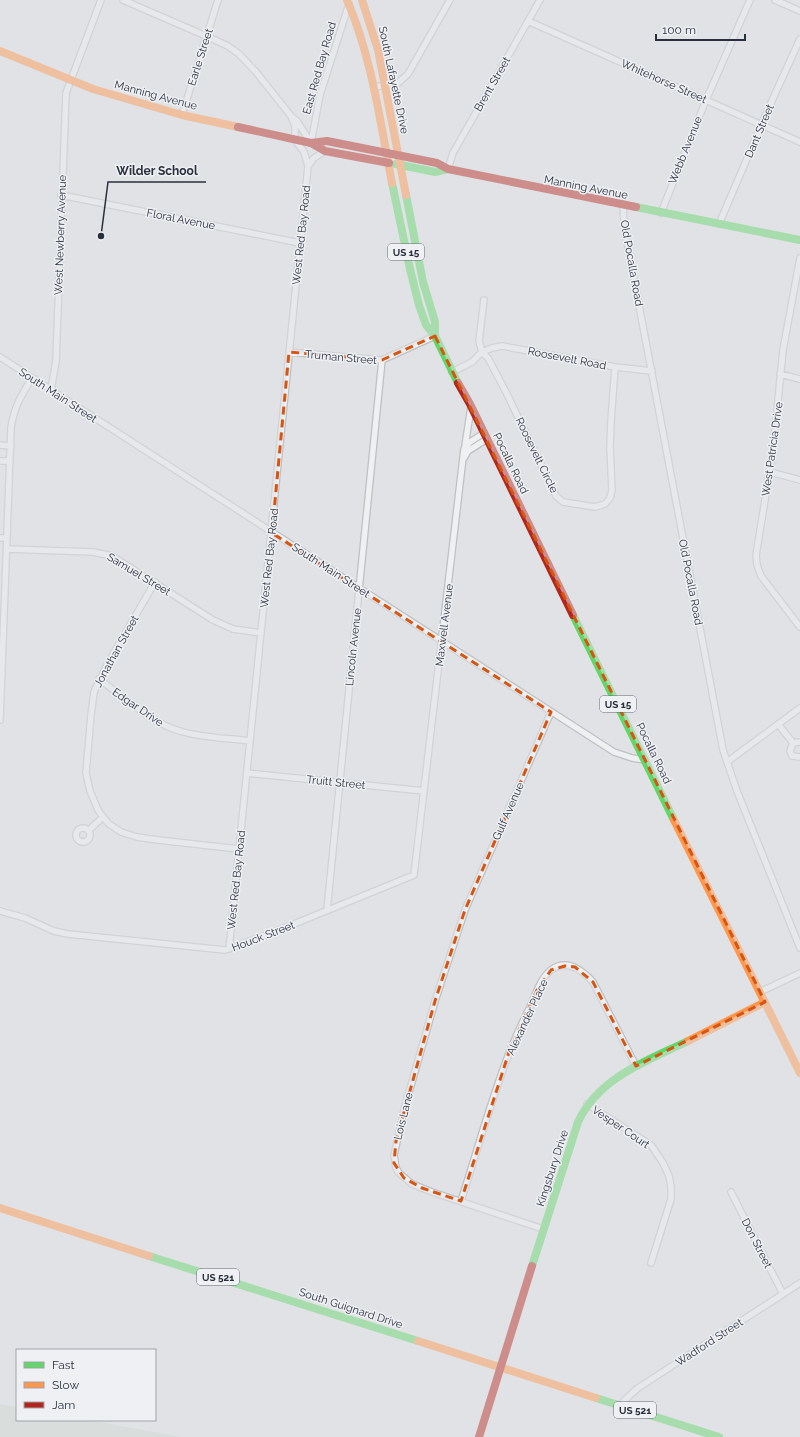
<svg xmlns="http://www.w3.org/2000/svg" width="800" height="1437" viewBox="0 0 800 1437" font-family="Raleway,sans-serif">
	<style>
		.green { fill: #d0d8d1 }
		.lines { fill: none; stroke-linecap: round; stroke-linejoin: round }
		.street-casing { stroke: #bec0c3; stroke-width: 8 }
		.street { stroke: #eff0f2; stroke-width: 5.5 }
		.fast { stroke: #63d668; stroke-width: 8 }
		.slow { stroke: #ff974d; stroke-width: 8 }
		.jam { stroke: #b3261e; stroke-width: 8 }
		.marked { fill: none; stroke: #d55511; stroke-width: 3; stroke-dasharray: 8 5; stroke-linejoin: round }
		.labels { text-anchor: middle; stroke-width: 3; stroke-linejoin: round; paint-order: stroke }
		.shield { fill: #eef0f4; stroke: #646973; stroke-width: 1 }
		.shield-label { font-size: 10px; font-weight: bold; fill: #292f3c }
		.street-label { font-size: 11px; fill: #292f3c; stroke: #eef0f4 }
		.leader { fill: none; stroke: #292f3c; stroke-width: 1.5 }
		.callout-dot { fill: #292f3c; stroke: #eef0f4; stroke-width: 1.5 }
		.callout-label { font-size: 12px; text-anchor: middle; font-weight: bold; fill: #292f3c; stroke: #eef0f4; stroke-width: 3; stroke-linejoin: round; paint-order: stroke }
	</style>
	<rect width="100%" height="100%" fill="#e0e2e5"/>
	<path class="green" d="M0 1404 17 1407V1420H88L182 1437H0Z"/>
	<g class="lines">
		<defs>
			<path id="street" d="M123 0 206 36 228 46 239 54 256 72 291 116 295 126V140L304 152 308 166 229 949
				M775 0 800 11
				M528 21 800 142
				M374 87 398 83 408 74 450 0
				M182 115 218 0
				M292 117 297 121 311 143
				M311 143 320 95 349 4
				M308 166 314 158 325 151
				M448 169 453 153 540 0
				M61 195 300 243
				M623 205 624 226 723 750 737 791 800 948
				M661 213 706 100 750 0
				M719 224 770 105 800 39
				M800 258 783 350 773 451 756 555 757 565 761 576 800 627
				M289 352 382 360 435 336
				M0 357 614 752 632 758 645 760
				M615 367 611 421 610 447 612 490 610 498 605 504 595 507 563 502 556 496 506 392 488 358 482 352 492 348 502 346 615 367 652 371
				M452 372 472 362 482 352 479 341 484 300
				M780 374 800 379
				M51 390 56 361 66 93 101 0
				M0 445 11 446
				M465 446 471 407
				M464 458 468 451 487 439
				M0 461H10
				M770 472 800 480
				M0 538H7
				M7 549 93 552 112 556 213 620 233 629 261 633
				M155 582 108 663 94 692 91 715 86 773 90 791 98 810 103 817 109 824 121 832 137 837 158 840 239 849
				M99 679C122 696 153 724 180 731 202 738 227 738 250 741
				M0 720 11 428C14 407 21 396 32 378
				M778 724 793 743
				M800 742 793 743 790 751 792 756 800 757
				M727 762 800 708
				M247 773 424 791
				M76 835a7 7 0 1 1 14 0a7 7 0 1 1-14 0Z
				M89 830 103 817
				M327 910 382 360
				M0 911 25 918 54 931 68 934 225 950 272 933 414 875 464 449 470 442 484 433
				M760 992 800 973
				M587 1104 651 1145 663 1163 669 1176 671 1187V1199L651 1263
				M731 1192 783 1294
				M461 1201C477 1152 491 1099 510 1051 516 1036 523 1021 530 1007 536 994 540 979 551 970 567 958 583 971 593 982L636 1066
				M543 1229 432 1192 412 1184 399 1173 396 1168 394 1155 404 1110 435 1001 465 910 551 712
				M620 1405 629 1396 638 1388 800 1283"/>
		</defs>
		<use href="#street" class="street-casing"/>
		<use href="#street" class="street"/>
		<path class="fast" d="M396 164 435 172 448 169
			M392 183 410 269 419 305 426 325 435 336 458 383
			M406 195 423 282 435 322V336
			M636 207 800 240
			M573 615 674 820
			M149 1256 418 1341
			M532 1266 578 1122C599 1077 647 1061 688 1041
			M596 1398 719 1437"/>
		<path class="slow" d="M347 0C372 58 380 121 392 183
			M362 0 378 50 406 195
			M0 51 93 89 182 115 238 127
			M674 820 800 1073
			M688 1041 765 1002
			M0 1208 149 1256
			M418 1341 596 1398"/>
		<path class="jam" d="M238 127 311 143 325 151 389 163
			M311 143 327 141 387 153
			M387 153 437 163 448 169 636 207
			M458 383 470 404 573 615
			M479 1437 532 1266"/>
	</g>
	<path d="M0 0H800V1437H0ZM435 336 765 1002 636 1066 593 982 575 967 565 966 551 970 537 990 509 1052 461 1201 422 1188 404 1178 394 1163 396 1141 435 1001 465 910 551 712 272 533 289 352 382 360Z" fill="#e0e2e5" fill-opacity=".55" fill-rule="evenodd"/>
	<path class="marked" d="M435 336 765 1002 636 1066 593 982 575 967 565 966 551 970 537 990 509 1052 461 1201 422 1188 404 1178 394 1163 396 1141 435 1001 465 910 551 712 272 533 289 352 382 360Z"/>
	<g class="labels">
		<g class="shield">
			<rect x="388" y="244" width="36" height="16" rx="3"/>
			<rect x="600" y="696" width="36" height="16" rx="3"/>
			<rect x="197" y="1269" width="42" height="16" rx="3"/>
			<rect x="614" y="1402" width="42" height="16" rx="3"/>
		</g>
		<g class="shield-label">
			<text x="406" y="256">US 15</text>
			<text x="618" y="708">US 15</text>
			<text x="218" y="1281">US 521</text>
			<text x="635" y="1414">US 521</text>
		</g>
		<g class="street-label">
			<text transform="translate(200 57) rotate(-72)" y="4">Earle Street</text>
			<text transform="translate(319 68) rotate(-74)" y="4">East Red Bay Road</text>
			<text transform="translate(394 80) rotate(78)" y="4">South Lafayette Drive</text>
			<text transform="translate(664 81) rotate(24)" y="4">Whitehorse Street</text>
			<text transform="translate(492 84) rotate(-60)" y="4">Brent Street</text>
			<text transform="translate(156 95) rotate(15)" y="4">Manning Avenue</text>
			<text transform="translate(759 131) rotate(-67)" y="4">Dant Street</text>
			<text transform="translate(685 150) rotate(-68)" y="4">Webb Avenue</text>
			<text transform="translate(586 187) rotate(11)" y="4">Manning Avenue</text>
			<text transform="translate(181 219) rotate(11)" y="4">Floral Avenue</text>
			<text transform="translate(60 235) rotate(-88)" y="4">West Newberry Avenue</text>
			<text transform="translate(301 235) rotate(-84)" y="4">West Red Bay Road</text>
			<text transform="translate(632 263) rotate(80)" y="4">Old Pocalla Road</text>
			<text transform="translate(341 357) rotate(5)" y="4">Truman Street</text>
			<text transform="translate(567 358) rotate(11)" y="4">Roosevelt Road</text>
			<text transform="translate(58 395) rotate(33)" y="4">South Main Street</text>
			<text transform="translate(772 449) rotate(-82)" y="4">West Patricia Drive</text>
			<text transform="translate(537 455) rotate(64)" y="4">Roosevelt Circle</text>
			<text transform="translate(511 463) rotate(64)" y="4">Pocalla Road</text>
			<text transform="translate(269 558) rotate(-84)" y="4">West Red Bay Road</text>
			<text transform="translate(331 570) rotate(33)" y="4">South Main Street</text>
			<text transform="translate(139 574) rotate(31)" y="4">Samuel Street</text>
			<text transform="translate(691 582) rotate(79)" y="4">Old Pocalla Road</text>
			<text transform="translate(444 625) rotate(-83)" y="4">Maxwell Avenue</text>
			<text transform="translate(353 647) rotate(-84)" y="4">Lincoln Avenue</text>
			<text transform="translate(116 651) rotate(-61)" y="4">Jonathan Street</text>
			<text transform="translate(138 707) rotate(34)" y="4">Edgar Drive</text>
			<text transform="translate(654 753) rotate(64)" y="4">Pocalla Road</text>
			<text transform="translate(336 782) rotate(6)" y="4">Truitt Street</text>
			<text transform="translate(508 811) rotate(-66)" y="4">Gulf Avenue</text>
			<text transform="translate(236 880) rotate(-84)" y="4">West Red Bay Road</text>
			<text transform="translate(263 936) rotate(-21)" y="4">Houck Street</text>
			<text transform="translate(527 1017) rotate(-65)" y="4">Alexander Place</text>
			<text transform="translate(403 1116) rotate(-76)" y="4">Lois Lane</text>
			<text transform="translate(621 1127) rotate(34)" y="4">Vesper Court</text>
			<text transform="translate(552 1168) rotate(-72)" y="4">Kingsbury Drive</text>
			<text transform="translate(757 1243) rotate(63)" y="4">Don Street</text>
			<text transform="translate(351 1308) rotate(18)" y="4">South Guignard Drive</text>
			<text transform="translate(709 1342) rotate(-33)" y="4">Wadford Street</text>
		</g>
	</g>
	<path class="leader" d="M101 236L108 182H206"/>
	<circle class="callout-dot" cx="101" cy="236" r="4"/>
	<g class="callout-label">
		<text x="157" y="175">Wilder School</text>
	</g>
	<rect x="16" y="1349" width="140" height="72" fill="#eef0f4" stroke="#9fa3aa"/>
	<rect x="24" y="1362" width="20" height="6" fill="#63d668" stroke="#9fa3aa"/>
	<text x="52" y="1369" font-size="12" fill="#292f3c">Fast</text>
	<rect x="24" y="1382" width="20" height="6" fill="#ff974d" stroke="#9fa3aa"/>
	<text x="52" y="1389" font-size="12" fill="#292f3c">Slow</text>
	<rect x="24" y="1402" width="20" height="6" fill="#b3261e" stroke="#9fa3aa"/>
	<text x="52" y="1409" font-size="12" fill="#292f3c">Jam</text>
	<path d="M656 34v6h89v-6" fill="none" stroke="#292f3c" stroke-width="2"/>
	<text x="662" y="34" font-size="12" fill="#292f3c" stroke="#eef0f4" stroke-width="3" paint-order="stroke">100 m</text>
</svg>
